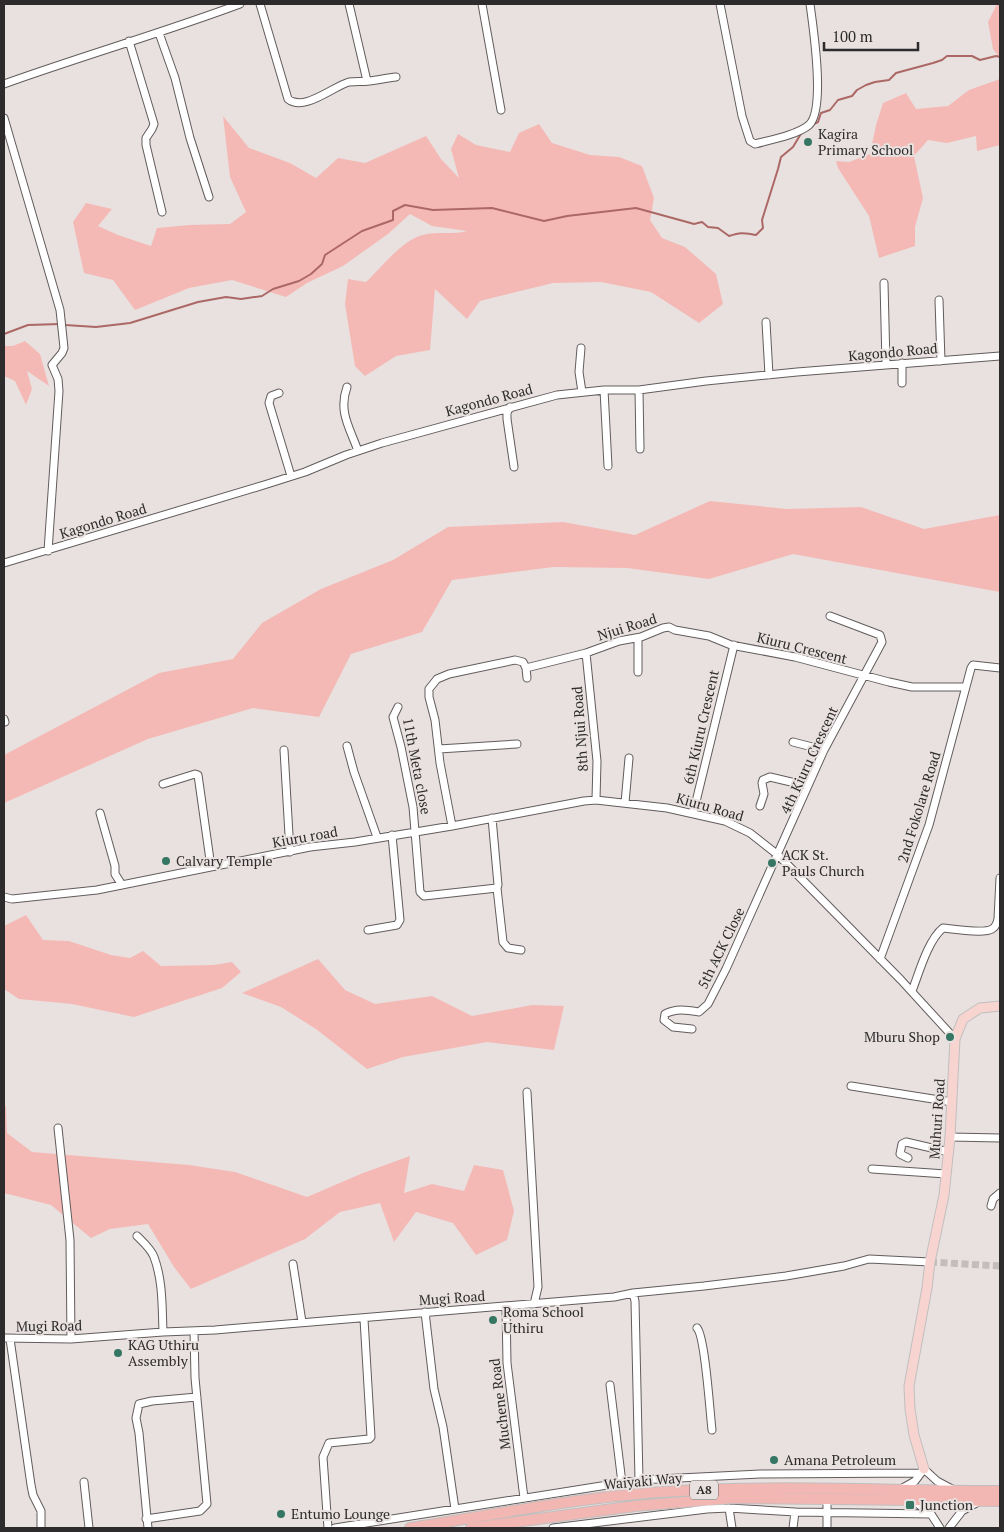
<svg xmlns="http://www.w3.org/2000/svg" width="1004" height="1532" viewBox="0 0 1004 1532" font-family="'PT Serif',serif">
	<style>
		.green { fill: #f5b9b5 }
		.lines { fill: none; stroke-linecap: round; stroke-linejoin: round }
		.stream { stroke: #ac6865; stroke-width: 2 }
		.minor-tunnel { stroke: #c3bdbc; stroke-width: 7; stroke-dasharray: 7 3.5; stroke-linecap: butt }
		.minor-casing { stroke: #625c5c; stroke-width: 9 }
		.major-casing { stroke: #c0bfbf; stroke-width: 11 }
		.highway-casing { stroke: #c0bfbf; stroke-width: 12 }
		.minor { stroke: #fff; stroke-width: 7 }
		.major { stroke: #f8d4d1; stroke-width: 9 }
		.highway { stroke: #f3b7b3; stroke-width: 10 }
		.poi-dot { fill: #367664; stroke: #e8e1e0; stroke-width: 2 }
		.labels { text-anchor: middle; stroke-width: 4; stroke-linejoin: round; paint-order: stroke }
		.shield { fill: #e8e1e0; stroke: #656261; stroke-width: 1 }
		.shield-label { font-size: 12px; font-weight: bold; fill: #2d2b2b }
		.poi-label { font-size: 14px; fill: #2d2b2b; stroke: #e8e1e0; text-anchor: start }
		.street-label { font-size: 14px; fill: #2d2b2b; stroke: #e8e1e0 }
	</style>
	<rect width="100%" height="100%" fill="#e8e1e0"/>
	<path class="green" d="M997 4H1000V58L993 49 988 22Z
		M1000 79V145L977 151 976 136 947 143 928 140 914 156 923 198 915 227V246L879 258 869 216 838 168 836 161 849 162 870 154 876 125 883 103 906 93 916 109 948 106 969 90Z
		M223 116 249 148 290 163 316 178 338 158 365 163 426 136 441 159 459 178 451 149 458 134 476 145 510 152 519 133 539 124 552 143 590 155 619 157 642 166 654 198 650 220 662 238 685 247 716 274 723 304 699 323 651 292 601 282 553 283 480 301 467 319 435 289 430 350 396 356 365 376 355 366 345 304 348 279 366 282C381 268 403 239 423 235 437 231 453 235 467 231L432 226 410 214 388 234 343 266 307 283 286 297 232 280 189 288 135 310 113 280 84 273 73 222 86 203 112 209 98 226 118 235 151 246 157 228 189 225 230 224 246 212 230 177Z
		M25 341 40 354 49 386 27 371 32 389 26 405 15 381 4 376V346H13Z
		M710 501 787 509 861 507 924 529 1000 515V592L793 554 709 579 627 568 554 567 452 580 422 632 351 654 319 717 253 708 148 739 4 803V755L159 673 233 659 262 623 321 589 393 560 448 527 563 522 635 535Z
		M26 915 43 940 69 941 111 955 130 958 143 951 161 966 214 965 232 962 241 972 222 988 134 1017 72 1004 19 999 4 989V926Z
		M318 959 345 990 375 1004 432 996 472 1016 532 1005 564 1006 554 1050 487 1042 403 1057 367 1069 316 1029 281 1007 242 993Z
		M4 1101 6 1108 7 1133 32 1152 189 1165 235 1172 307 1197 363 1173 410 1156 404 1193 432 1184 464 1191 474 1165 503 1170 514 1211 507 1240 476 1255 453 1223 416 1212 394 1242 380 1203 340 1212 305 1239 191 1289 174 1267 148 1224 110 1229 91 1238 51 1205 4 1193Z"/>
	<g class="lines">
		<path class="stream" d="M812 125 818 122 821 113 830 110 838 100 852 96 857 90 866 85 875 82 889 80 896 73 933 63 942 60 947 56H972L980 60 996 56 1000 57
			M65 325 96 327 130 323 198 302 226 297 241 299 262 296 273 289 299 281 311 274 322 264 325 255 362 231 393 220V211L405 205 433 210 492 208 544 221 567 216 636 208 687 222 694 224 702 222 708 227 718 228 729 236C742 232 743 233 756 235L763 228 762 220 778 169 781 157 793 147 802 132
			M4 334 28 325 60 324"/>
		<path class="minor-tunnel" d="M930 1262 1000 1266"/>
		<defs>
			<path id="minor" d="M260 4 288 99C304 112 332 87 349 82 356 81 363 82 369 81 378 80 387 78 396 77
				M349 4 367 81
				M482 4 501 110
				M720 4 742 116 750 141 755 144C770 140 797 135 809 125 826 109 813 27 810 4
				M159 33 175 78 190 138 209 197
				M129 41 154 124 152 129 146 138V145L162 212
				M4 84C82 56 162 33 240 4
				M4 118 60 310 64 348 62 353 52 365 58 379 59 391 48 551
				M884 283 886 364
				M939 300 941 361
				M766 322 769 375
				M581 348 579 372 582 392
				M902 363V383
				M347 387C338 412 350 428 358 451
				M604 390 608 466
				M639 390 640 449
				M279 393 271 396 269 403 291 476
				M510 407 507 413V419L514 467
				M4 563 264 485 305 472 346 455 382 443 557 395 604 390H639L706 381 797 372 1000 356
				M638 672V638
				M527 678 526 668 586 653
				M398 707 393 717 401 747 413 807 420 892 424 896 497 888 498 885 492 818
				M4 719 5 722
				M793 742 824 750
				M347 746 354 772 377 837
				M439 749 517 744
				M284 750 290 852
				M163 784 195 774 198 775 211 867
				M596 800 597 761 586 653 619 641 641 637 663 628 669 627 675 630 709 636 731 645 795 657 889 682 912 687H965
				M625 803 629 758
				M760 806 764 794 762 783 763 780 770 777 808 786
				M100 813 115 866V874L122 885
				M693 814 734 645
				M452 826 440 763 435 720 429 697V689L437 679 449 674 515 660 523 662 526 668
				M497 888 503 942 508 948 521 950
				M4 897 12 899 97 890 310 847 355 842 452 826 584 801 596 800 667 808 725 821 750 833 778 855 901 980 955 1039
				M368 930 397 925 400 920 392 835
				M880 959 929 825 971 668 973 665 1000 668
				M912 991C919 973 928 940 943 928 953 929 984 934 992 929 996 927 997 923 998 919L1000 878
				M692 1029 673 1027 664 1020 665 1014C676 1008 687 1010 699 1012L708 1004 726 969 824 750 882 642 880 635 830 616
				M851 1086 952 1102
				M527 1092 538 1287 534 1304
				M58 1128 70 1240 71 1339
				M950 1137 1000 1138
				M908 1158 900 1154 902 1144 906 1142 949 1152
				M872 1169 946 1174
				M991 1206 993 1199 1000 1193
				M137 1236C143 1242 151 1249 154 1257 163 1281 162 1307 163 1332
				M293 1264 302 1322
				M633 1293 635 1301 639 1480
				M506 1307 507 1363 524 1498
				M425 1312 434 1389 443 1427 455 1509
				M697 1328C705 1336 710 1413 712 1430
				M4 1338 71 1339 163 1332 215 1330 614 1297 633 1293 704 1286 786 1276 844 1266 869 1259 930 1262
				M10 1339 31 1485 33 1495 41 1511V1528
				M610 1385 622 1483
				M84 1482 89 1528
				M901 1489 915 1481 924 1469 937 1481 952 1489
				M914 1501 931 1514 940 1528
				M729 1508 732 1528
				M146 1519 200 1511 207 1504 195 1378 194 1331
				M148 1528 139 1433 136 1418 139 1404 152 1401 197 1397
				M328 1528 323 1457 329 1443 369 1439 371 1437 364 1319
				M335 1528 639 1480 760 1474 920 1473
				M553 1528 707 1509 729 1508 795 1512 931 1514
				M793 1528 795 1512
				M827 1528V1499
				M949 1528 962 1511 978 1502"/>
			<path id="major" d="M924 1469 914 1435 910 1409 909 1386 927 1288 930 1262 944 1195 950 1137 955 1039 963 1019 980 1008 1000 1006"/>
			<path id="highway" d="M410 1528C499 1514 589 1495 679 1491 786 1485 893 1491 1000 1491
				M471 1528 635 1506 733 1498 1000 1501"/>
		</defs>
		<use href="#minor" class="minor-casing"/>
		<use href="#major" class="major-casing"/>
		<use href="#highway" class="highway-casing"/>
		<use href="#minor" class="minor"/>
		<use href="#major" class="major"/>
		<use href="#highway" class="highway"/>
	</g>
	<g class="poi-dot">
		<circle cx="808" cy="142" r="5"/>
		<circle cx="166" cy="861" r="5"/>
		<circle cx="772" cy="863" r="5"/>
		<circle cx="950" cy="1037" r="5"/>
		<circle cx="493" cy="1320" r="5"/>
		<circle cx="118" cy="1353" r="5"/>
		<circle cx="774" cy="1460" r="5"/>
		<rect x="905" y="1500" width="10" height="10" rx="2.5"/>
		<circle cx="281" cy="1514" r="5"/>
	</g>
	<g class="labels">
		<rect class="shield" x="690" y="1480.5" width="28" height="19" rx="4"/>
		<g class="shield-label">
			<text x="704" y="1494">A8</text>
		</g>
		<g class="poi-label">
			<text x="818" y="139">Kagira<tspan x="818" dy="16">Primary School</tspan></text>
			<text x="782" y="860">ACK St.<tspan x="782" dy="16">Pauls Church</tspan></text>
			<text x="176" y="866">Calvary Temple</text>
			<text x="940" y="1042" text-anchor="end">Mburu Shop</text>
			<text x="503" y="1317">Roma School<tspan x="503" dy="16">Uthiru</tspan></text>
			<text x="128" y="1350">KAG Uthiru<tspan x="128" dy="16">Assembly</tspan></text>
			<text x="784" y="1465">Amana Petroleum</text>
			<text x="920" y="1510">Junction</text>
			<text x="291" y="1519">Entumo Lounge</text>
		</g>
		<g class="street-label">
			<text transform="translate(893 352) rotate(-5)" y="5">Kagondo Road</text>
			<text transform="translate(489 400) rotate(-15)" y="5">Kagondo Road</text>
			<text transform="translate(103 521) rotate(-17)" y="5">Kagondo Road</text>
			<text transform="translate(627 627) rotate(-17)" y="5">Njui Road</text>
			<text transform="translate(802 648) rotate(14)" y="5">Kiuru Crescent</text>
			<text transform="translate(701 727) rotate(-77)" y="5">6th Kiuru Crescent</text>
			<text transform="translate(580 729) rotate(-94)" y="5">8th Njui Road</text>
			<text transform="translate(809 760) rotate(-65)" y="5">4th Kiuru Crescent</text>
			<text transform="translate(417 766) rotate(79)" y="5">11th Meta close</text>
			<text transform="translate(710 807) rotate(16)" y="5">Kiuru Road</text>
			<text transform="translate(919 807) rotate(-73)" y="5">2nd Fokolare Road</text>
			<text transform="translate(305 837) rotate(-10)" y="5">Kiuru road</text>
			<text transform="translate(721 948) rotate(-64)" y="5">5th ACK Close</text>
			<text transform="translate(937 1119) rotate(-86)" y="5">Muhuri Road</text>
			<text transform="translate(452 1298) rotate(-4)" y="5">Mugi Road</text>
			<text transform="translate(49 1326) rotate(-1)" y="5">Mugi Road</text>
			<text transform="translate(500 1404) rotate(-97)" y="5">Muchene Road</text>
			<text transform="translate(643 1481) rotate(-5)" y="5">Waiyaki Way</text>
		</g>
	</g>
	<rect width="1004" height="1532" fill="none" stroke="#2d2b2b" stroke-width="10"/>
	<path d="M824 42v8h94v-8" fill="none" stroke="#2d2b2b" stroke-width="2.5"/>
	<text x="832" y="42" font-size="15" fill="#2d2b2b" stroke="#e8e1e0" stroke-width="4" paint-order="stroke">100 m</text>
</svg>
